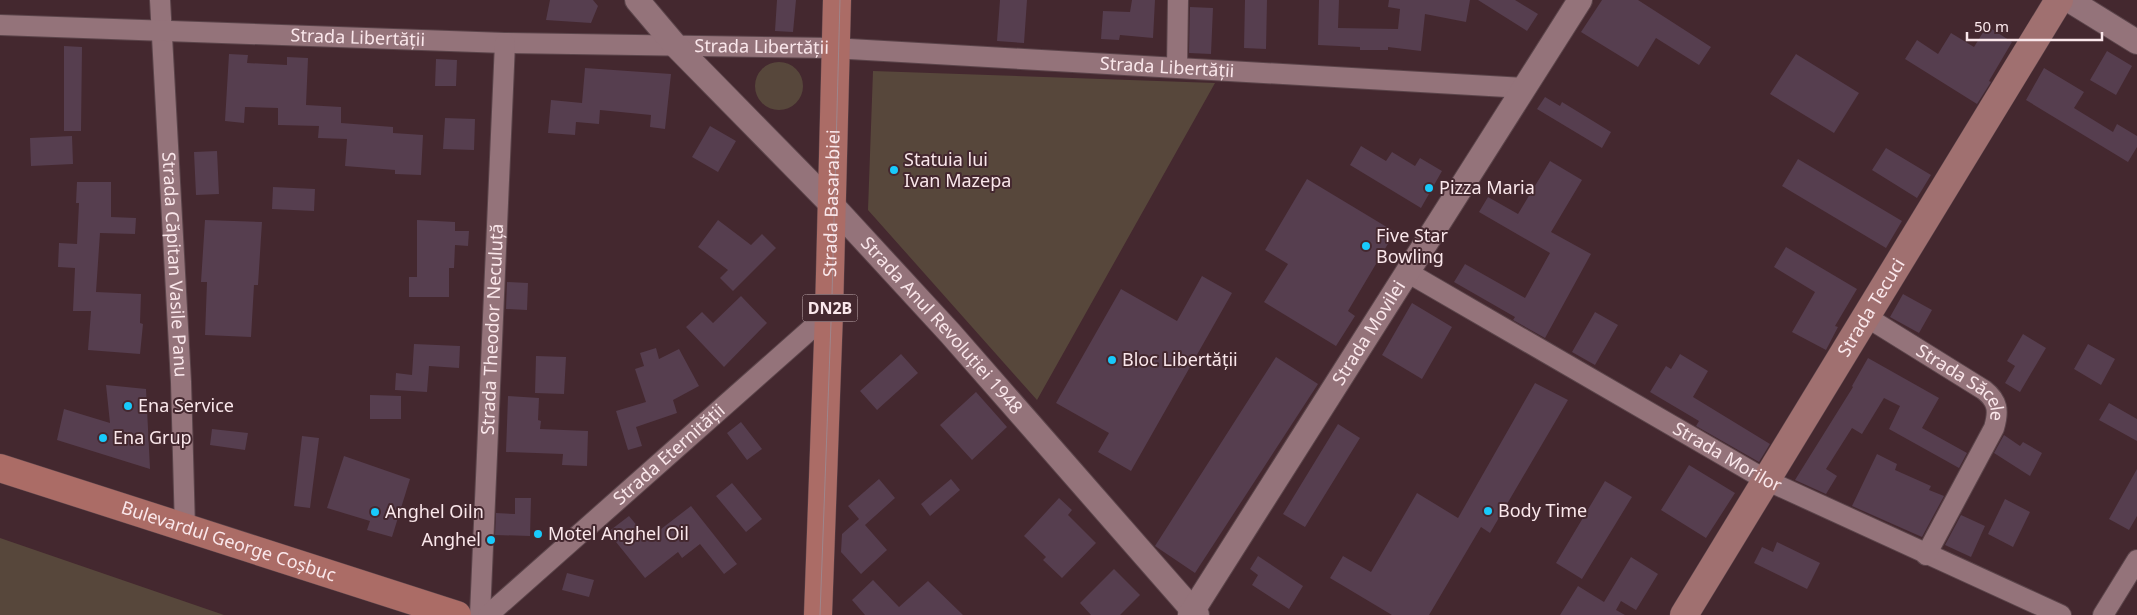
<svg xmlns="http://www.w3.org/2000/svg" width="2137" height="615" viewBox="0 0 2137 615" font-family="'Noto Sans',sans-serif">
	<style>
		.green { fill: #57473b }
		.building { fill: #563e4f }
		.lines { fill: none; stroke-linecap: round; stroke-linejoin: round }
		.minor-casing { stroke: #5b444a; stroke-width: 22 }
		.tertiary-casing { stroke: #5b444a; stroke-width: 26 }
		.secondary-casing { stroke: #5b444a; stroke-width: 29 }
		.primary-casing { stroke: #5b444a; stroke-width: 29 }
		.minor { stroke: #94737a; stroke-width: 20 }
		.tertiary { stroke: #94737a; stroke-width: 24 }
		.secondary { stroke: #a07070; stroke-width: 28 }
		.primary { stroke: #ab6c66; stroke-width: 28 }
		.tram { stroke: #9e868c; stroke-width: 1 }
		.poi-dot { fill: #18cafc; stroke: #44282f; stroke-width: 2 }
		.labels { text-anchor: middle; stroke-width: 4; stroke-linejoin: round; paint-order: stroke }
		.shield { fill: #44282f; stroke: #c3aeb3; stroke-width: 1 }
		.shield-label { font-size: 16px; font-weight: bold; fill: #fae7eb }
		.street-label { font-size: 18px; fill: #fae7eb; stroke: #44282f }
		.poi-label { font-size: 18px; fill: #fae7eb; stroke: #44282f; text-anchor: start }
	</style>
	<rect width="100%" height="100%" fill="#44282f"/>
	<path class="green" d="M755 86a24 24 0 1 1 48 0a24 24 0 1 1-48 0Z
		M873 71 1215 83 1037 400 868 210Z
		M0 538 224 615H0Z"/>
	<path class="building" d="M550 0H593L598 6 591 23 546 20Z
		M777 0H796L793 32 775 31Z
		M1000 0H1027L1024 43 997 41Z
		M1132 0H1155L1153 38 1120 35 1119 40 1101 39 1103 11 1130 12Z
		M1245 0H1267L1266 49 1244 48Z
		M1319 0H1339L1338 28 1398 29 1400 9 1388 7 1389 0H1470L1466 22 1425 14 1421 51 1388 47V50H1360V47L1318 45Z
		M1478 0H1515L1538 14 1527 31Z
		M1602 0H1638L1711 47 1699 65 1656 38 1638 67 1581 32Z
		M1190 7 1213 8 1211 54 1189 53Z
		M1987 26 2012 42 1989 81 1991 82 1977 104 1905 59 1917 40 1938 54 1951 33 1974 47Z
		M64 46 82 47 81 131H64Z
		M2107 51 2132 66 2116 95 2090 80Z
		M229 54 248 55 247 63 287 65V57L308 58 306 105 341 107V123L393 127V133L423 135 421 175 395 174V170L345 166 347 139 318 138 319 126 278 125V108L245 107 244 123 225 121Z
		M1796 54 1859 93 1834 133 1770 94Z
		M436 59 457 60 456 86H435Z
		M585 68 671 74 665 129 650 127 651 115 600 110 599 124 576 122 575 135 548 133 551 100 582 103Z
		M2044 68 2084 92 2074 108 2113 132 2117 124 2137 136V147L2128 162 2026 100Z
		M1545 97 1560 106 1562 102 1611 132 1602 148 1537 109Z
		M445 118 475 119 474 150 443 149Z
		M710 126 736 141 718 172 692 157Z
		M72 136 73 164 31 166 30 138Z
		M1361 146 1386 161 1392 152 1415 166 1420 158 1442 171 1421 208 1350 165Z
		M1886 148 1931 175 1917 198 1872 170Z
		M217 151 219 194 196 195 194 152Z
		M1798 159 1902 221 1886 248 1782 186Z
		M1550 161 1582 180 1551 232 1591 254 1545 338 1513 320 1515 317 1454 282 1465 264 1525 298 1550 253 1479 212 1488 197 1518 214Z
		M1307 179 1395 232 1348 311 1355 316 1336 346 1264 302 1288 264 1265 250Z
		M77 182H111V217L136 218 135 234 100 233 96 292 141 294 140 323 143 324 140 354 88 350 91 311H73L75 268 58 267 59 243 77 244 79 203H76Z
		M273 187 315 189 314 211 272 209Z
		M205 220 262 222 258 285H254L251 337 205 335 207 282H201Z
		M417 220 455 222V231H469L468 246 455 245 454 268H449V297H409V277H417Z
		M718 220 751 245 762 234 776 248 733 291 720 278 728 270 698 247Z
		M1786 247 1857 289 1835 326 1838 327 1826 350 1792 332 1815 292 1774 267Z
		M1202 276 1232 293 1131 471 1098 452 1109 433 1056 403 1121 289 1177 321Z
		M507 282 528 283 527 310 506 309Z
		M1903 294 1932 310 1919 333 1890 317Z
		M741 296 767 323 724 367 686 327 702 312 713 323Z
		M1412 303 1452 327 1422 379 1382 355Z
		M1595 312 1618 325 1595 365 1572 352Z
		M2023 334 2046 348 2020 392 2005 383 2015 366 2007 361Z
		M414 344 460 346 459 368 429 366 427 392 395 390 396 373 412 375Z
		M2088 344 2115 359 2101 385 2074 369Z
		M656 348 659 359 679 349 699 386 673 400 677 413 636 427 642 446 628 450 616 411 646 402 635 369 644 366 640 353Z
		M901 354 918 373 877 410 860 391Z
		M1680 354 1708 371 1693 397 1770 444 1759 462 1696 426 1699 421 1650 392 1666 366 1671 369Z
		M536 356 566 357 564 394 535 393Z
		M1276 357 1318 384 1195 573 1155 546Z
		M1868 358 1939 398 1922 428 1967 453 1959 468 1889 429 1900 406 1884 398 1862 434 1852 428 1826 469 1837 476 1826 494 1795 480 1853 387 1852 386Z
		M1535 383 1568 400 1490 533 1481 527 1429 615H1392L1330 578 1343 556 1371 572 1417 493 1458 518Z
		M106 385 146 389 150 469 57 440 64 409 110 423Z
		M976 392 1007 427 972 460 940 425Z
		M370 395 401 396V419H370Z
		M508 396 539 398 538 420 541 421 540 429 588 431 587 466 562 465 563 454 506 452Z
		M2109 403 2137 419V441L2099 420Z
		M741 422 762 449 747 460 727 433Z
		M1338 424 1360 438 1305 527 1283 514Z
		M212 429 248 433 245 450 210 445Z
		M2004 435 2020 446 2023 442 2042 453 2030 476 1994 453Z
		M302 436 319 438 310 508 294 506Z
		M1877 454 1897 464 1895 470 1931 486 1929 490 1944 496 1922 537 1852 506Z
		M344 456 410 479 392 537 367 530 370 521 327 508Z
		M1689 465 1735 493 1706 538 1661 510Z
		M2137 469V516L2129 530 2109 519Z
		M879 479 895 498 865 525 887 550 861 574 841 552 842 534 859 519 848 506Z
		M951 479 960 490 930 516 921 504Z
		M1605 481 1632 497 1582 579 1556 563Z
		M732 483 762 519 746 532 716 496Z
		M515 498H531L530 536 495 535 496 513 515 514Z
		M1059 498 1072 510 1068 515 1096 543 1062 578 1043 560 1046 557 1024 536Z
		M2005 499 2030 512 2013 547 1988 534Z
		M691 506 737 564 724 574 700 544 682 558 678 552 645 578 608 532 629 516 648 539Z
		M1961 515 1985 526 1971 557 1945 545Z
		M1777 542 1820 563 1807 589 1754 563 1762 547 1773 552Z
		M1258 556 1303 586 1289 609 1252 585 1258 575 1250 569Z
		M1631 557 1658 574 1636 610 1621 601 1616 610 1625 615H1560L1578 586 1604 602Z
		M1114 569 1140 595 1120 615H1091L1080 603Z
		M567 573 594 580 589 597 562 590Z
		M873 580 899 607 928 581 963 615H865L852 600Z"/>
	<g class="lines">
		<defs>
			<g id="minor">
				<path id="s1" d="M160 0 181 382 185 529"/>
				<path id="s2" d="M0 25 505 43 832 48 1524 88"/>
				<path d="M1177 67 1178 0"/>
				<path id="s3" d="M1407 272 1766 480 2061 615"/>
				<path id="s4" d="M1865 316 1984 390C1998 401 1999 411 1994 428L1926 555"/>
				<path id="s5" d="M480 615 505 43"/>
				<path id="s6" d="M488 615 829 313"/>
				<path d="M2103 615 2137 560"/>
			</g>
			<g id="tertiary">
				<path id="s7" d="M637 0 675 45 833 206 950 333 1197 615"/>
				<path d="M2069 0 2137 42"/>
				<path id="s8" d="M1190 615 1580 0"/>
			</g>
			<g id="secondary">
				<path id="s9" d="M1684 615 2059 0"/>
			</g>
			<g id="primary">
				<path id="s10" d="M0 468 457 615"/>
				<path id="s11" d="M818 615 829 313 837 0"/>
			</g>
		</defs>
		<use href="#minor" class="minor-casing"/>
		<use href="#tertiary" class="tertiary-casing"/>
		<use href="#secondary" class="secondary-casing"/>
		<use href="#primary" class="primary-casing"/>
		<use href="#minor" class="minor"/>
		<use href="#tertiary" class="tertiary"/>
		<use href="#secondary" class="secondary"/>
		<use href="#primary" class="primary"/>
		<path class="tram" d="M820 615 832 296 840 0"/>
	</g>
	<g class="poi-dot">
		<circle cx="894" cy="170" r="5"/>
		<circle cx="1429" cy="188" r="5"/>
		<circle cx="1366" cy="246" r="5"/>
		<circle cx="1112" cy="360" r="5"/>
		<circle cx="128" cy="406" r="5"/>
		<circle cx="103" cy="438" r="5"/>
		<circle cx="1488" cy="511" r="5"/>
		<circle cx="375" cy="512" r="5"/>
		<circle cx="538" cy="534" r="5"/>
		<circle cx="491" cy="540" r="5"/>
	</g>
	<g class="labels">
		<rect class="shield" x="802.5" y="294.5" width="55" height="27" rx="4"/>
		<g class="shield-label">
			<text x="830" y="314">DN2B</text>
		</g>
		<g class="street-label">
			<text dy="6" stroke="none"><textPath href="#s2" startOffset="358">Strada Libertății</textPath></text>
			<text dy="6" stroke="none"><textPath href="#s2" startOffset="762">Strada Libertății</textPath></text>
			<text dy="6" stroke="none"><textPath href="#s2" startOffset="1168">Strada Libertății</textPath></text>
			<text dy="6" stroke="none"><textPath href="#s11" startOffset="412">Strada Basarabiei</textPath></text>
			<text dy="6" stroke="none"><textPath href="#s1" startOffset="265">Strada Căpitan Vasile Panu</textPath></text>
			<text dy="6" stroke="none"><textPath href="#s9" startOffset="360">Strada Tecuci</textPath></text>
			<text dy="6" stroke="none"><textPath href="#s7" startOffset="446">Strada Anul Revoluției 1948</textPath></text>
			<text dy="6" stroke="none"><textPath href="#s5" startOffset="286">Strada Theodor Neculuță</textPath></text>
			<text dy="6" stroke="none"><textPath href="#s8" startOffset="334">Strada Movilei</textPath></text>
			<text dy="6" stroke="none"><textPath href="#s4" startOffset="119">Strada Săcele</textPath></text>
			<text dy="6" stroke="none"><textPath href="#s6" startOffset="242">Strada Eternității</textPath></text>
			<text dy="6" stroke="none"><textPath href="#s3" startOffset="370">Strada Morilor</textPath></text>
			<text dy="6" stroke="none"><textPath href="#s10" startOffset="240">Bulevardul George Coșbuc</textPath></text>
		</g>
		<g class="poi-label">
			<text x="904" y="166">Statuia lui<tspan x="904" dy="21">Ivan Mazepa</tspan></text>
			<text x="1439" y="194">Pizza Maria</text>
			<text x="1376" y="242">Five Star<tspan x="1376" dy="21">Bowling</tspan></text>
			<text x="1122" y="366">Bloc Libertății</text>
			<text x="138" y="412">Ena Service</text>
			<text x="113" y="444">Ena Grup</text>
			<text x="1498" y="517">Body Time</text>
			<text x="385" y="518">Anghel Oiln</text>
			<text x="548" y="540">Motel Anghel Oil</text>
			<text x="481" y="546" text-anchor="end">Anghel</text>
		</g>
	</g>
	<path d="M1967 32v8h135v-8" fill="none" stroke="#fae7eb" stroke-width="2.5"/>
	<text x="1974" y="32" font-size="15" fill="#fae7eb" stroke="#44282f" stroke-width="4" paint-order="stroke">50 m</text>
</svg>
